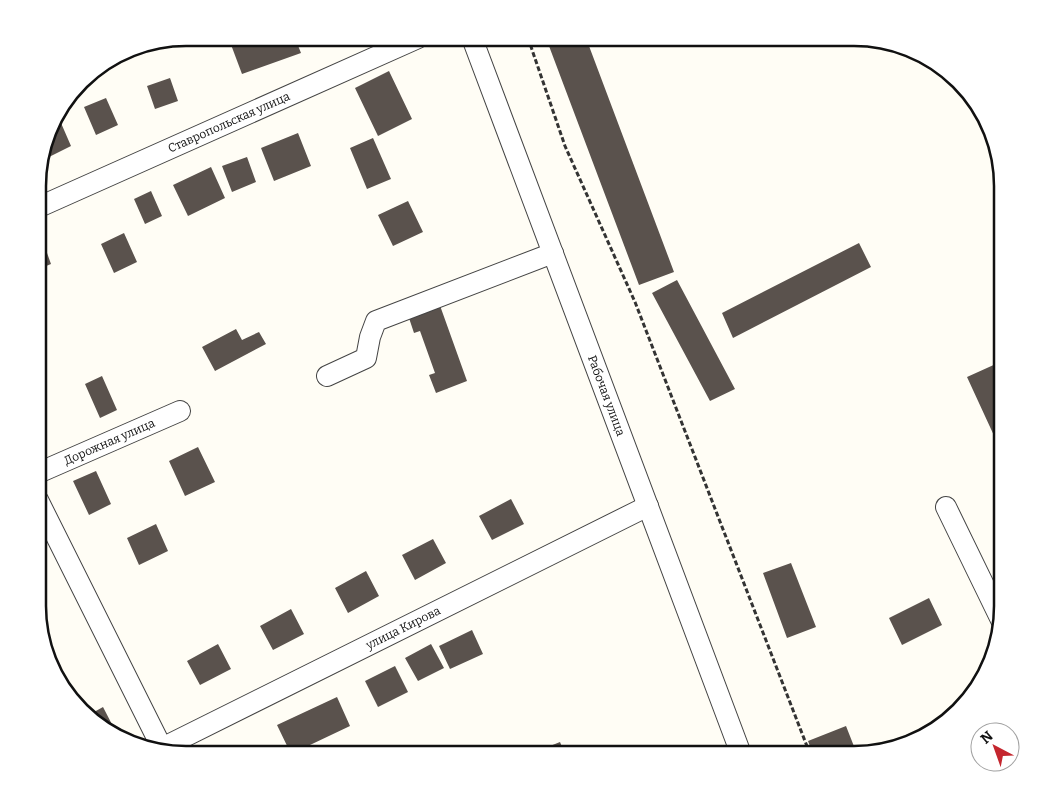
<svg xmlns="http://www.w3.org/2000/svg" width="1040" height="792" viewBox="0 0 1040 792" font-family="Bitter,serif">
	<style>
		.building { fill: #5a524d }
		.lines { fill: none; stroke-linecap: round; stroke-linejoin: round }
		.minor-casing { stroke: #444; stroke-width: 22 }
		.path { stroke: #333; stroke-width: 3; stroke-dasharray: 5 2.5; stroke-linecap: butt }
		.minor { stroke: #fff; stroke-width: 20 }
		.labels { text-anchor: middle; stroke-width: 5; stroke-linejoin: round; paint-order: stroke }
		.street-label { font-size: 12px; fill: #111; stroke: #fff }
		.rim { fill: none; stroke: #111; stroke-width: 2.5 }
	</style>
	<rect width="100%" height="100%" fill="#fffdf5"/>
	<path class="building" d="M243 38H295L301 53 242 74 230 42Z
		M572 38H586L674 272 639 285 549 46Z
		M389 71 412 119 378 136 355 88Z
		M170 78 178 101 155 109 147 86Z
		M106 98 118 125 96 135 84 107Z
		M61 123 71 146 43 160 42 158 52 126Z
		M298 133 311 166 274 181 261 148Z
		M373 138 391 179 367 189 350 148Z
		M247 157 256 182 232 192 222 166Z
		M211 167 225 198 188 216 173 185Z
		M151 191 162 216 145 224 134 199Z
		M408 201 423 232 393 246 378 215Z
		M124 233 137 262 114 273 101 244Z
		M42 239 51 264 39 269V240Z
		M859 243 871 267 733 338 722 313Z
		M677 280 735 389 710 401 652 293Z
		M438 300 467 381 436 393 429 375 435 373 420 331 414 333 407 312Z
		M236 329 242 340 259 332 266 344 215 371 202 347Z
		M998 363 1002 372V453L967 377Z
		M102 376 117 410 100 418 85 384Z
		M198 447 215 482 185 496 169 461Z
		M96 471 111 504 89 515 73 481Z
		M511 499 524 524 492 540 479 516Z
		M1002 520V537L996 524Z
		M156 524 168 551 139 565 127 538Z
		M433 539 446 563 415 580 402 555Z
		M791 563 816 627 787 638 763 573Z
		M366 571 379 596 348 613 335 588Z
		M929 598 942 625 902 645 889 618Z
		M291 609 304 634 273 650 260 626Z
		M472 630 483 654 450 669 439 646Z
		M218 644 231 669 200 685 187 661Z
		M431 644 444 668 418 681 405 658Z
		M395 666 408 692 378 707 365 681Z
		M337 697 350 726 291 754 277 725Z
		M103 707 118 736 87 716Z
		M846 726 857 754H813L808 741Z
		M560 742 565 754H530Z"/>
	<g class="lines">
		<defs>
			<g id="minor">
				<path id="s1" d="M472 38 741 754"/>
				<path id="s2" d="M39 207 418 38"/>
				<path d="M327 376 366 358 370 337 376 321 553 253"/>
				<path id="s3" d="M38 473 180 411"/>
				<path d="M38 500 162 748"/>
				<path d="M946 507 1001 620"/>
				<path id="s4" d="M158 750 648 506"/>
			</g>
		</defs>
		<use href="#minor" class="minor-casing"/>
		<path class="path" d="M528 38 565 146 635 302 810 754"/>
		<use href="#minor" class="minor"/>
	</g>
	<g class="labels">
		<g class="street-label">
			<text dy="4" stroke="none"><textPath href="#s2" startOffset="208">Ставропольская улица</textPath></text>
			<text dy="4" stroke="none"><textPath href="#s1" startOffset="382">Рабочая улица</textPath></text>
			<text dy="4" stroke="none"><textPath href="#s3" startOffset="78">Дорожная улица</textPath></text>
			<text dy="4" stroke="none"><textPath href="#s4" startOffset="274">улица Кирова</textPath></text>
		</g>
	</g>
	<path d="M0 0H1040V792H0ZM186 46H854A140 140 0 0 1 994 186V606A140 140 0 0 1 854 746H186A140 140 0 0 1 46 606V186A140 140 0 0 1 186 46Z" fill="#fff" fill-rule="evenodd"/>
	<path class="rim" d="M186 46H854A140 140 0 0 1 994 186V606A140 140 0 0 1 854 746H186A140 140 0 0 1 46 606V186A140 140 0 0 1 186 46Z"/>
	<g transform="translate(995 747) rotate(319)"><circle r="24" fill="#ffffff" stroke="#a0a0a0"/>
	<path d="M0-4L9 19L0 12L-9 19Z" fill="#c4262e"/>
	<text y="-8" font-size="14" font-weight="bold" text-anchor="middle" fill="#111111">N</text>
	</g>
</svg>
